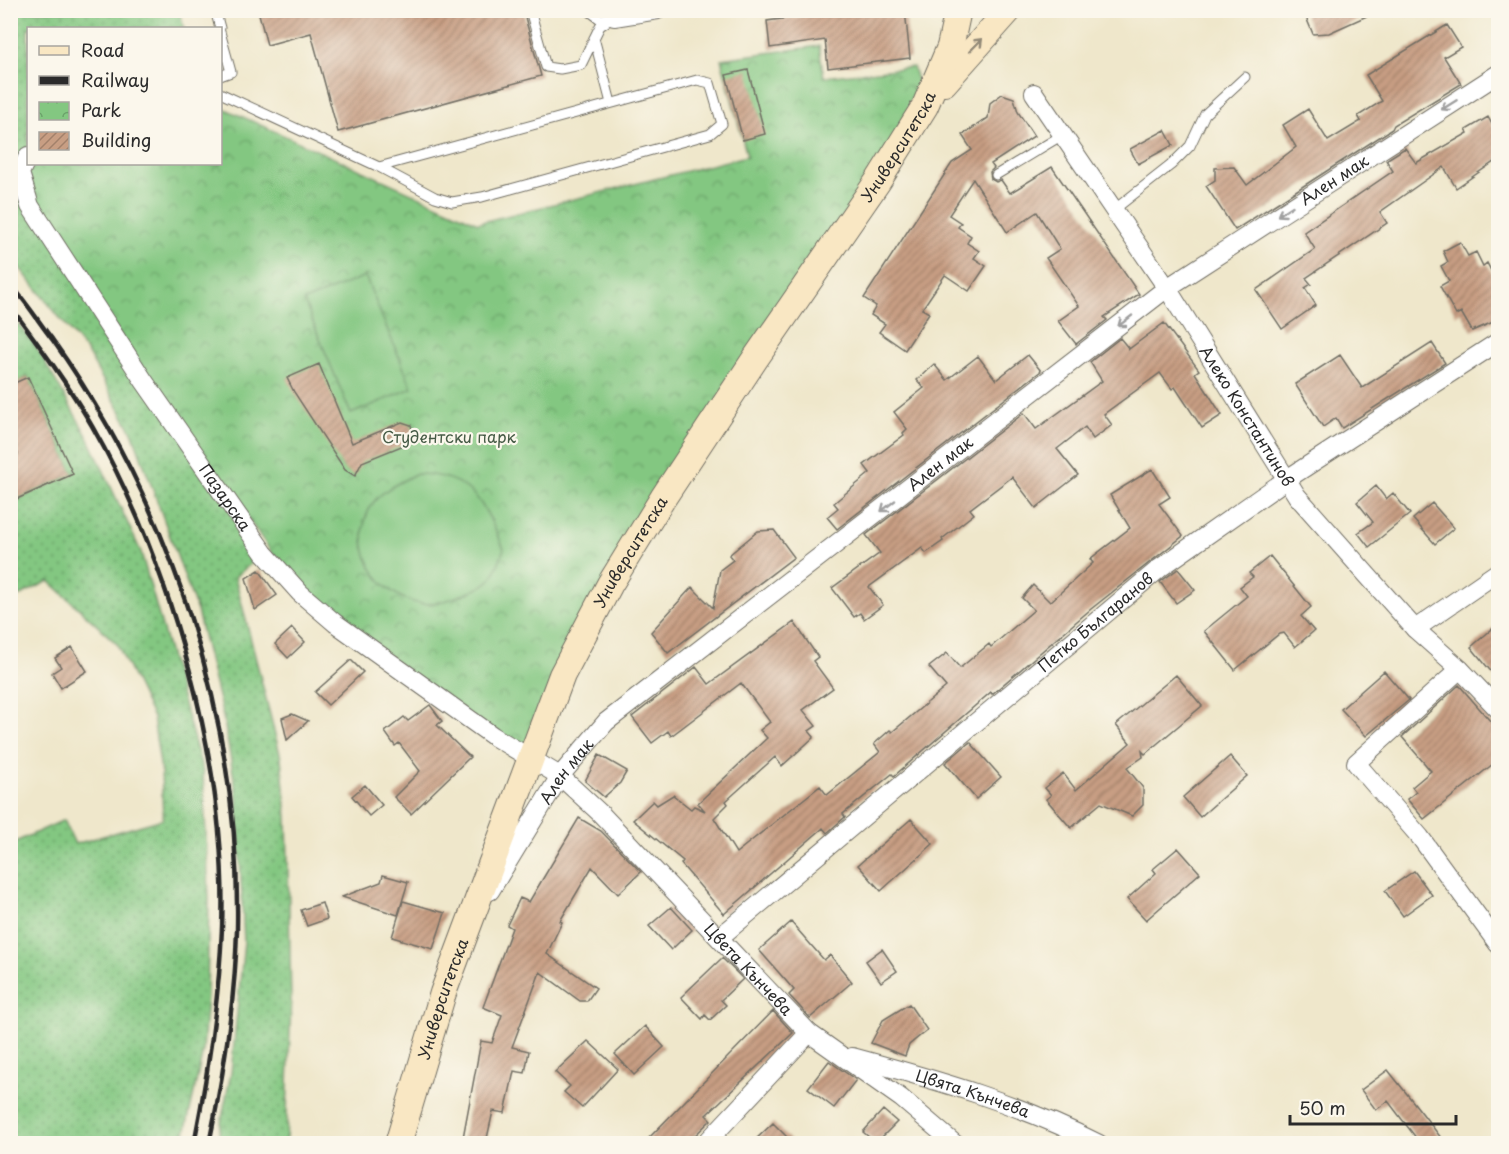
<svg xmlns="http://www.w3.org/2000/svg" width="1509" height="1154" viewBox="0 0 1509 1154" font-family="'Playpen Sans',sans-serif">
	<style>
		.grass { fill: url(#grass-dots); stroke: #577956; stroke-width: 1.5 }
		.park { fill: url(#park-crowns); stroke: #577956; stroke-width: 1.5 }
		.garden { fill: #83c781; stroke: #577956; stroke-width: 1.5 }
		.building { fill: url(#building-hatch) }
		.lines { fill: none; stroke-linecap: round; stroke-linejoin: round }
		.lane-casing { stroke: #706d63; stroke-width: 11 }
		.street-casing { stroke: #706d63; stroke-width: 20 }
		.secondary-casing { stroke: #706d63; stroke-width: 28 }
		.lane { stroke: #fff; stroke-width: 9 }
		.street { stroke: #fff; stroke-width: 18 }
		.secondary { stroke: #f9e7c3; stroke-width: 26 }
		.rail { stroke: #2b2b2b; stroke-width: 4.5 }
		.oneway { stroke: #928977 }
		.oneway2 { stroke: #a0a0a0 }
		.labels { text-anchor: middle; stroke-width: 4.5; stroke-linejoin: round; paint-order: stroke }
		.street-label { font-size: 16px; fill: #2b2b2b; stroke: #fbf7ec }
		.park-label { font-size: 16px; fill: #455a45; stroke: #fbf7ec }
	</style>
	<defs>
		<pattern id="grass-dots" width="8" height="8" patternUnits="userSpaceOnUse" patternTransform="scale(1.5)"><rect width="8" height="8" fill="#83c781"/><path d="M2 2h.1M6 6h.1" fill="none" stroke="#6ba26a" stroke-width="1.8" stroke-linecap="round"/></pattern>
		<pattern id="park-crowns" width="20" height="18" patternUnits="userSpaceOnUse" patternTransform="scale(1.5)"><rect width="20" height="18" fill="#83c781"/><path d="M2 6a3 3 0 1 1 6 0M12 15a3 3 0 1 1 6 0" fill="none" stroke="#6ba26a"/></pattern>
		<pattern id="building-hatch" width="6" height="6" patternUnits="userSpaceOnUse" patternTransform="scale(1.5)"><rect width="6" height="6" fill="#c89e83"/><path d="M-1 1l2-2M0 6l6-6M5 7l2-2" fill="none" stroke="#a3816b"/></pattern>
	</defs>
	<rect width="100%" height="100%" fill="#fbf7ec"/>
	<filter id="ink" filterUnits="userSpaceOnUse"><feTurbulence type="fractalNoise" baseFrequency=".0167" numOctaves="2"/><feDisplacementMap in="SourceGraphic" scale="12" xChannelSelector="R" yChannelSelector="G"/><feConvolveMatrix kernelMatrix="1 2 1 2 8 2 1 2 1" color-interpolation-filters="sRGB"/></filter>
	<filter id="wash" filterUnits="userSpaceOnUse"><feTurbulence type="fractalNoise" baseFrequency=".008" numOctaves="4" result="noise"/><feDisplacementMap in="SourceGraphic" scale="24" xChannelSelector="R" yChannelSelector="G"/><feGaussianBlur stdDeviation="1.35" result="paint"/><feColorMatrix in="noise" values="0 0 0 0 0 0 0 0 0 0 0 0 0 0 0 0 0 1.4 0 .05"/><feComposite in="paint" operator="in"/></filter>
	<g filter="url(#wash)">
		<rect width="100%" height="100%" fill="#efe7cb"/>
		<path class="grass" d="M10 11H179L184 28H28V156L264 553 235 577 281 758 287 816 291 1001 286 1143H217L231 1073 244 942 237 796 224 721 197 611 132 432 87 352 11 257Z
			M11 315 35 345 89 439 141 552 203 772 209 899 207 995 203 1051 183 1143H11L10 840 13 843 64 820 75 844 163 819 161 771 153 718 117 644 49 581 11 600V502L73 474 28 377 11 385Z"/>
		<path class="park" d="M819 46 824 77 913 67 925 106 663 498 529 759 300 593 30 206 28 164H220L221 107 478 223 747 156 721 59Z"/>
		<path class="garden" d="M365 276 412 388 351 414 304 301Z
			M415 474C471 474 483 501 504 549 500 558 497 571 491 579 484 587 468 593 459 596 448 600 434 605 423 604 377 598 346 543 373 503 382 490 401 482 415 474Z"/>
		<g id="blocks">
			<path class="building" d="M258 10H523L541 76 338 132 311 33 267 45Z
				M846 10H905L910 58 828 68 825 40 770 48 767 21Z
				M1303 10H1380L1329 33 1313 34Z
				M1447 25 1461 47 1444 57 1461 84 1394 125 1392 129 1235 230 1206 186 1215 180V168L1234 167 1247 185 1296 147 1283 125 1308 109 1328 141 1361 121 1358 116 1382 101 1366 75Z
				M748 70 765 134 743 140 726 75Z
				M1002 94 1014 98 1018 112 1034 136 991 164 994 168 990 172 991 179 996 182 1001 180 1010 193 1052 167 1139 294 1104 317 1107 320 1076 344 1058 321 1079 306 1046 258 1060 249 1037 212 1007 232 973 179 949 215 961 223 958 227 971 236 967 243 979 251 974 258 986 266 969 291 945 275 922 309 929 313 905 350 879 332 885 324 871 315 876 306 864 298 952 163 972 150 962 135 988 118 990 103Z
				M1488 117 1498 135V159L1456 188 1444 167 1380 212 1387 223 1306 278 1311 284 1305 288 1316 305 1282 329 1256 290 1315 249 1304 232 1393 171 1386 160 1405 148 1416 163 1468 133 1466 130Z
				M1165 130 1173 145 1138 164 1130 149Z
				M1460 242 1468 256 1476 252 1483 266 1487 263 1498 284V320L1472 331 1461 312 1456 315 1440 286 1449 281 1441 266 1448 262 1443 251Z
				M1164 323 1199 370 1195 373 1222 415 1202 428 1175 387 1172 389 1160 373 1104 414 1112 425 1093 439 1085 427 1057 449 1078 475 1036 508 1012 477 970 509 974 514 942 539 943 541 926 553 922 548 869 587 883 605 864 619 860 613 854 617 832 588 880 553 866 535 1024 413 1036 429 1102 381 1090 362 1120 338 1129 349Z
				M1432 343 1445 363 1342 428 1336 418 1323 427 1295 384 1340 355 1362 388Z
				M1028 355 1041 371 837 529 827 517 838 508 834 503 870 473 864 465 904 435 903 433 907 429 894 412 924 388 917 380 934 364 947 380 978 356 996 380Z
				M319 364 352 443 402 422 411 425 414 435 409 443 362 462 355 476 345 470 294 392 287 378Z
				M28 377 73 474 10 502V458L18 454 10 437V385Z
				M1152 469 1170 497 1159 504 1183 536 1091 609 992 694 991 692 894 776 892 774 843 814 845 817 827 833 823 828 724 914 681 864 683 861 633 820 653 801 657 805 673 795 691 809 694 806 705 811 698 803 767 738 760 730 770 722 741 683 671 736 668 731 652 743 632 717 696 667 709 684 794 622 818 657 813 661 833 688 803 710 816 726 809 731 814 737 782 766 775 757 726 801 728 804 714 818 736 853 820 786 827 795 880 752 874 744 890 730 892 732 946 687 929 667 947 653 960 668 989 644 991 647 1034 610 1022 598 1033 585 1050 602 1093 563 1090 559 1130 528 1110 495Z
				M1376 486 1386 499 1393 493 1410 514 1369 547 1358 533 1373 522 1357 502Z
				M1432 503 1454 528 1435 544 1413 519Z
				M774 530 794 557 668 653 651 632 692 587 713 608 720 570 733 560 729 555 758 531Z
				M1270 556 1311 607 1301 616 1314 631 1295 647 1284 633 1279 634 1235 670 1204 631 1247 596 1240 587 1253 577 1249 573Z
				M1178 569 1195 590 1176 603 1160 582Z
				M259 570 277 595 255 610 246 578Z
				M1498 624V680L1471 647Z
				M292 628 305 642 288 658 275 644Z
				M72 647 87 671 61 688 52 673 61 667 55 658Z
				M351 660 363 672 328 705 315 692Z
				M1384 671 1409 700 1366 736 1341 709Z
				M1176 675 1202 706 1145 754 1142 751 1143 757 1127 768 1143 788V805L1132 816 1101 803 1071 828 1046 799 1051 795 1045 788 1063 773 1076 790 1130 743 1116 725Z
				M1459 685 1498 730V760L1424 819 1407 799 1416 792 1412 787 1431 771 1402 737Z
				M430 705 442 721 437 725 470 757 411 814 394 797 420 771 399 743 395 746 385 732 404 717 408 721Z
				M292 714 308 721 287 740 282 718Z
				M970 742 1001 777 976 799 945 763Z
				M599 755 627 771 620 783 604 797 585 781Z
				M1230 756 1247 776 1200 817 1183 797Z
				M365 785 382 805 369 816 352 796Z
				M579 818 601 831 641 872 618 894 592 867 560 921 562 922 547 954 596 988 587 1001H580L540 972 512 1047 529 1051 525 1073 514 1071 505 1113 493 1111 486 1143H462L481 1041 492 1043 502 1015 483 1007 512 928 507 925 520 898 529 902Z
				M911 819 933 844 881 891 858 865Z
				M1178 848 1200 873 1146 920 1127 899 1156 873 1153 869Z
				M1414 871 1432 895 1403 916 1385 891Z
				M383 875 408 882 398 915 342 897 381 882Z
				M403 901 445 913 433 949 392 937Z
				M322 903 327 919 307 926 301 910Z
				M671 907 692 930 671 950 649 926Z
				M791 922 824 960 830 955 852 982 810 1018 789 995 794 990 759 950Z
				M882 949 897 971 881 982 866 961Z
				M722 958 743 979 721 1000 726 1005 710 1020 705 1015 702 1019 681 997Z
				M909 1004 927 1030 909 1045 905 1056 871 1043 883 1020Z
				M773 1011 793 1033 706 1115 711 1120 687 1143H644Z
				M645 1026 664 1047 634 1075 615 1054Z
				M588 1041 618 1069 582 1108 564 1092 570 1086 555 1072Z
				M829 1061 856 1080 834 1108 808 1088Z
				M1388 1070 1422 1113 1445 1143H1420L1388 1101 1376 1110 1361 1090Z
				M883 1110 897 1122 876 1143 863 1132Z
				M773 1123 793 1143H752Z"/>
		</g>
	</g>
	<g filter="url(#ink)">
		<use href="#blocks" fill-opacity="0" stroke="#706d63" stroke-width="1.5"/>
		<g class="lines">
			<defs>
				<path id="lane" d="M215 10 220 28
					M530 10 546 67 560 69 581 65 600 26 614 17
					M588 10 600 19 611 18
					M220 32 231 72 220 76
					M594 38 611 103
					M220 93 379 167 435 197 452 202 482 197 710 134 722 124 710 83 697 80 379 167
					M996 175 1064 134
					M1115 209 1171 165 1190 146 1205 114 1245 77"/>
				<g id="street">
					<path d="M614 17 658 10"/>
					<path id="s1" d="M1034 93 1167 288 1297 496 1415 629 1460 669 1498 709"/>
					<path id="s2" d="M28 156 20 173 30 206 144 381 264 553 300 593 335 623 493 736 560 776 600 813 809 1033 901 1098 955 1144"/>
					<path d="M1415 629 1498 572"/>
					<path d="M1460 669 1356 763 1420 837 1498 944"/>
					<path id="s3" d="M490 891 560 776 606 722 1167 288 1498 74"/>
					<path id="s4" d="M720 937 1160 568 1287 479 1498 342"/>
					<path id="s5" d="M852 1057C937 1080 1021 1104 1099 1144"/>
					<path d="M705 1144 809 1033"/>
				</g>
				<g id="secondary">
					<path d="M944 83 1009 10"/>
					<path id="s6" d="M398 1144 443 993 562 675 610 584 663 498 755 359 878 181 925 106 950 47 958 10"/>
				</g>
			</defs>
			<use href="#lane" class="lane-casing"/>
			<use href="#street" class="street-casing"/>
			<use href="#secondary" class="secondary-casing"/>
			<use href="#lane" class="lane"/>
			<use href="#street" class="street"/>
			<use href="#secondary" class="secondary"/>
			<path class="rail" d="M10 284C26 301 38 321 52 339 173 508 241 722 237 930 235 1002 224 1073 209 1144
				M10 306C39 345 68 384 92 426 172 566 228 767 222 928 219 1001 208 1073 194 1144"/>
		</g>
		<defs><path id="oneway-shaft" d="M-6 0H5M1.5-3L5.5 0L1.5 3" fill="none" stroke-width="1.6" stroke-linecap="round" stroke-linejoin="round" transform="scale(1.5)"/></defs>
		<use class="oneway" href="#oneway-shaft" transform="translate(976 45) rotate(-45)"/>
		<g class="oneway2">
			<use href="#oneway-shaft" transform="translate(1449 105) rotate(148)"/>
			<use href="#oneway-shaft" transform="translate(1285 211) rotate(147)"/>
			<use href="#oneway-shaft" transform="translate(1125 321) rotate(142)"/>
			<use href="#oneway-shaft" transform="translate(888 506) rotate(142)"/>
		</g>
	</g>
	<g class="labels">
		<g class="street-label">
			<text dy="6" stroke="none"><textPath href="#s6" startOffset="1124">Университетска</textPath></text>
			<text dy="6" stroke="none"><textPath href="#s3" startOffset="1114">Ален мак</textPath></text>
			<text dy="6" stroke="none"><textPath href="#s1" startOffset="387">Алеко Константинов</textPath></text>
			<text dy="6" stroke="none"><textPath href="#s3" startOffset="628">Ален мак</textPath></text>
			<text dy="6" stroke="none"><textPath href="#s2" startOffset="404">Пазарска</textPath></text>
			<text dy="6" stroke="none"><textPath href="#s6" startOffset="638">Университетска</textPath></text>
			<text dy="6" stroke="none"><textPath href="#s4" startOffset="490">Петко Българанов</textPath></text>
			<text dy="6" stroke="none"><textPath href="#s3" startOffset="142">Ален мак</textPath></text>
			<text dy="6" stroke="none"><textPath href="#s2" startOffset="1114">Цвета Кънчева</textPath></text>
			<text dy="6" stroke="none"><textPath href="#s6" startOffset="152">Университетска</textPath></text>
			<text dy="6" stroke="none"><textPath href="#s5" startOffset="126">Цвята Кънчева</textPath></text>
		</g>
		<g class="park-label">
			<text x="449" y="443">Студентски парк</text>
		</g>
	</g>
	<rect width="1509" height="1154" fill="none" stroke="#fbf7ec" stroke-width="36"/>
	<rect x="27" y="27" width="195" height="138" fill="#fbf7ec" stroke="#a8a59f" stroke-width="1.5"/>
	<rect x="39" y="46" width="30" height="9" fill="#f9e7c3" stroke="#a8a59f" stroke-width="1.5"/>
	<text x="81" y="57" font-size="18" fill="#2b2b2b">Road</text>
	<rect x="39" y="76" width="30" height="9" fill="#2b2b2b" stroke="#a8a59f" stroke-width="1.5"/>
	<text x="81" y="87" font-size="18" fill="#2b2b2b">Railway</text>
	<rect x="39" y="102" width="30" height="18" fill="url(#park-crowns)" stroke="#a8a59f" stroke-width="1.5"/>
	<text x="81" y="117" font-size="18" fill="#2b2b2b">Park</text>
	<rect x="39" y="132" width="30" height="18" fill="url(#building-hatch)" stroke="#a8a59f" stroke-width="1.5"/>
	<text x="81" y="147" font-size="18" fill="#2b2b2b">Building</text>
	<path d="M1290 1115v9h166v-9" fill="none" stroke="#2b2b2b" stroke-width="3"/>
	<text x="1299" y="1115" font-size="18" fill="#2b2b2b" stroke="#fbf7ec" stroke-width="4.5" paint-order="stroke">50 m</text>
</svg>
